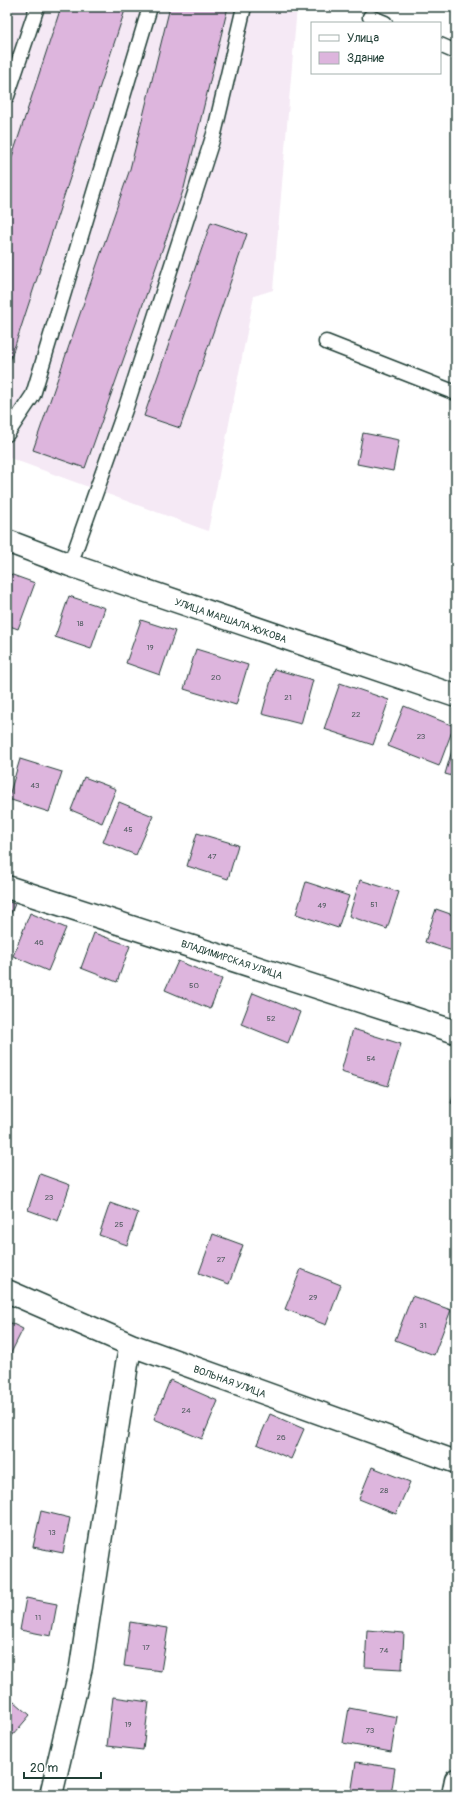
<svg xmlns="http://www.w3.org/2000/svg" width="463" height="1802" viewBox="0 0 463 1802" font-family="Pangolin,sans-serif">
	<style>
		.built { fill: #f5e9f5 }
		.building { fill: #ddb5dd; stroke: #1f3d34 }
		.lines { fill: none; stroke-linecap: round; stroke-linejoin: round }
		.service-casing { stroke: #1f3d34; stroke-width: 17 }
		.minor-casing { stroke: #1f3d34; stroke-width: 25 }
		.service { stroke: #fff; stroke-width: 14 }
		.minor { stroke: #fff; stroke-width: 22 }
		.labels { text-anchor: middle; stroke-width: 4; stroke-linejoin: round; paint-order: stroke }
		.number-label { font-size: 8px; fill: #4e5b5e }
		.street-label { font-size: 10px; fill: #1f3d34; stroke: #fff }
	</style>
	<rect width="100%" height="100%" fill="#fff"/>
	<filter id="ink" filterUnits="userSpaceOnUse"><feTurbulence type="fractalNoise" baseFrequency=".025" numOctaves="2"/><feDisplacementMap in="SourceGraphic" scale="8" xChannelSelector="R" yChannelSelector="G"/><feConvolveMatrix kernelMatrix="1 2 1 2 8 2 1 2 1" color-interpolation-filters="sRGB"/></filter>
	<g filter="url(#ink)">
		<path class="built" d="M7 7H297L273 290 254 296 208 531 7 457Z"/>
		<path class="building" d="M7 7H11L7 20Z
			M61 7H126L7 370V172Z
			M170 7H228L184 188 85 468 33 450 130 169Z
			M211 222 247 234 180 428 144 416Z
			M363 433 399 440 393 471 357 464Z
			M7 573 35 583 18 629 7 625Z
			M69 596 105 608 91 649 55 637Z
			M141 620 175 631 160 675 126 663Z
			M196 649 248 665 236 705 184 689Z
			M274 669 313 680 301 724 262 714Z
			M340 683 389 700 373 745 324 729Z
			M404 706 454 726 439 766 388 746Z
			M456 737V777L445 774Z
			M20 759 62 772 49 812 8 799Z
			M84 777 116 789 102 823 71 810Z
			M119 802 153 816 136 855 103 842Z
			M197 833 238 845 228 879 187 866Z
			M360 880 399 892 387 929 349 916Z
			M306 882 349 896 338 928 296 914Z
			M7 901 15 904 7 922Z
			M436 909 456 916V952L425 942Z
			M30 913 66 928 48 971 13 956Z
			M94 933 130 946 117 982 81 968Z
			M178 961 222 979 210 1009 165 990Z
			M253 993 300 1012 288 1043 241 1024Z
			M353 1029 401 1044 388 1086 341 1072Z
			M456 1087V1105L451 1103Z
			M40 1174 70 1185 58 1221 28 1210Z
			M110 1203 138 1213 127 1245 99 1235Z
			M213 1234 243 1245 229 1284 199 1273Z
			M301 1269 341 1285 326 1325 285 1309Z
			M412 1296 451 1310 434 1355 395 1340Z
			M7 1321 23 1329 7 1361Z
			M170 1380 218 1401 202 1439 154 1419Z
			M270 1414 304 1429 291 1459 257 1444Z
			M372 1467 410 1482 396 1514 359 1499Z
			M41 1511 70 1518 63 1553 33 1547Z
			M26 1598 57 1604 51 1636 20 1630Z
			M130 1622 168 1628 161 1671 124 1666Z
			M367 1630 404 1633 402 1669 365 1667Z
			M7 1695 30 1715 7 1742Z
			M113 1697 149 1702 143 1750 107 1746Z
			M349 1708 397 1717 391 1752 343 1743Z
			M356 1762 395 1768 391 1795 351 1794Z"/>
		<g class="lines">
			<defs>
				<path id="service" d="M370 17 385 23
					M440 45 456 52
					M7 96 37 7
					M326 342 456 393
					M7 434 33 395 150 7
					M70 565 126 407 214 134 244 7"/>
				<path id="minor" d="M7 541 70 565 456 696
					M7 887 456 1032
					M7 1291 131 1345 456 1462
					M51 1795 81 1667 127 1364 131 1345
					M453 1795 456 1780"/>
			</defs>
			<use href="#service" class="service-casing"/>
			<use href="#minor" class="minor-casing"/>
			<use href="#service" class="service"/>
			<use href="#minor" class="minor"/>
		</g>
	</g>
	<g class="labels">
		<g class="number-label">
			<text x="80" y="626">18</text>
			<text x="150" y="650">19</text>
			<text x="216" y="680">20</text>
			<text x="288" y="700">21</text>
			<text x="356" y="717">22</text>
			<text x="421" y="739">23</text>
			<text x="35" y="788">43</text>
			<text x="128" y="832">45</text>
			<text x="212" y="859">47</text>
			<text x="374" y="907">51</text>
			<text x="322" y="908">49</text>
			<text x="39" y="945">46</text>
			<text x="194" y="988">50</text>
			<text x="271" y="1021">52</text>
			<text x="371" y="1061">54</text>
			<text x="49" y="1200">23</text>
			<text x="119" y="1227">25</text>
			<text x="221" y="1262">27</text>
			<text x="313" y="1300">29</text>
			<text x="423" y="1328">31</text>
			<text x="186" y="1413">24</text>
			<text x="281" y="1440">26</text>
			<text x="384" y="1493">28</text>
			<text x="52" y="1535">13</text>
			<text x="38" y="1620">11</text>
			<text x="146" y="1650">17</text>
			<text x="384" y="1653">74</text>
			<text x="128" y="1727">19</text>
			<text x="370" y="1733">73</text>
		</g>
		<g class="street-label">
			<text transform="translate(231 620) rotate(19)" y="4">УЛИЦА МАРШАЛА ЖУКОВА</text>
			<text transform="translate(232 959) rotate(18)" y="4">ВЛАДИМИРСКАЯ УЛИЦА</text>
			<text transform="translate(230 1381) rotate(20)" y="4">ВОЛЬНАЯ УЛИЦА</text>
		</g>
	</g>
	<rect width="463" height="1802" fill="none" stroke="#fff" stroke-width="24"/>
	<rect x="12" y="12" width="439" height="1778" fill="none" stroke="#1f3d34" stroke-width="1.5" filter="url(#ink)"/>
	<rect x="311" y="22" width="130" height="52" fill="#ffffff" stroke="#a5b1ae"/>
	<rect x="319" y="35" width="20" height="6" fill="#ffffff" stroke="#a5b1ae"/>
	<text x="347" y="42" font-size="12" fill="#1f3d34">Улица</text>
	<rect x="319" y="52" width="20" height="12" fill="#ddb5dd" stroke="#a5b1ae"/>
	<text x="347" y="62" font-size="12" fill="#1f3d34">Здание</text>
	<path d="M24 1772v6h77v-6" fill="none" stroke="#1f3d34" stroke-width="2"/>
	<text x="30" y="1772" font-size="12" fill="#1f3d34" stroke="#ffffff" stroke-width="3" paint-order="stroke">20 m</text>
</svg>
